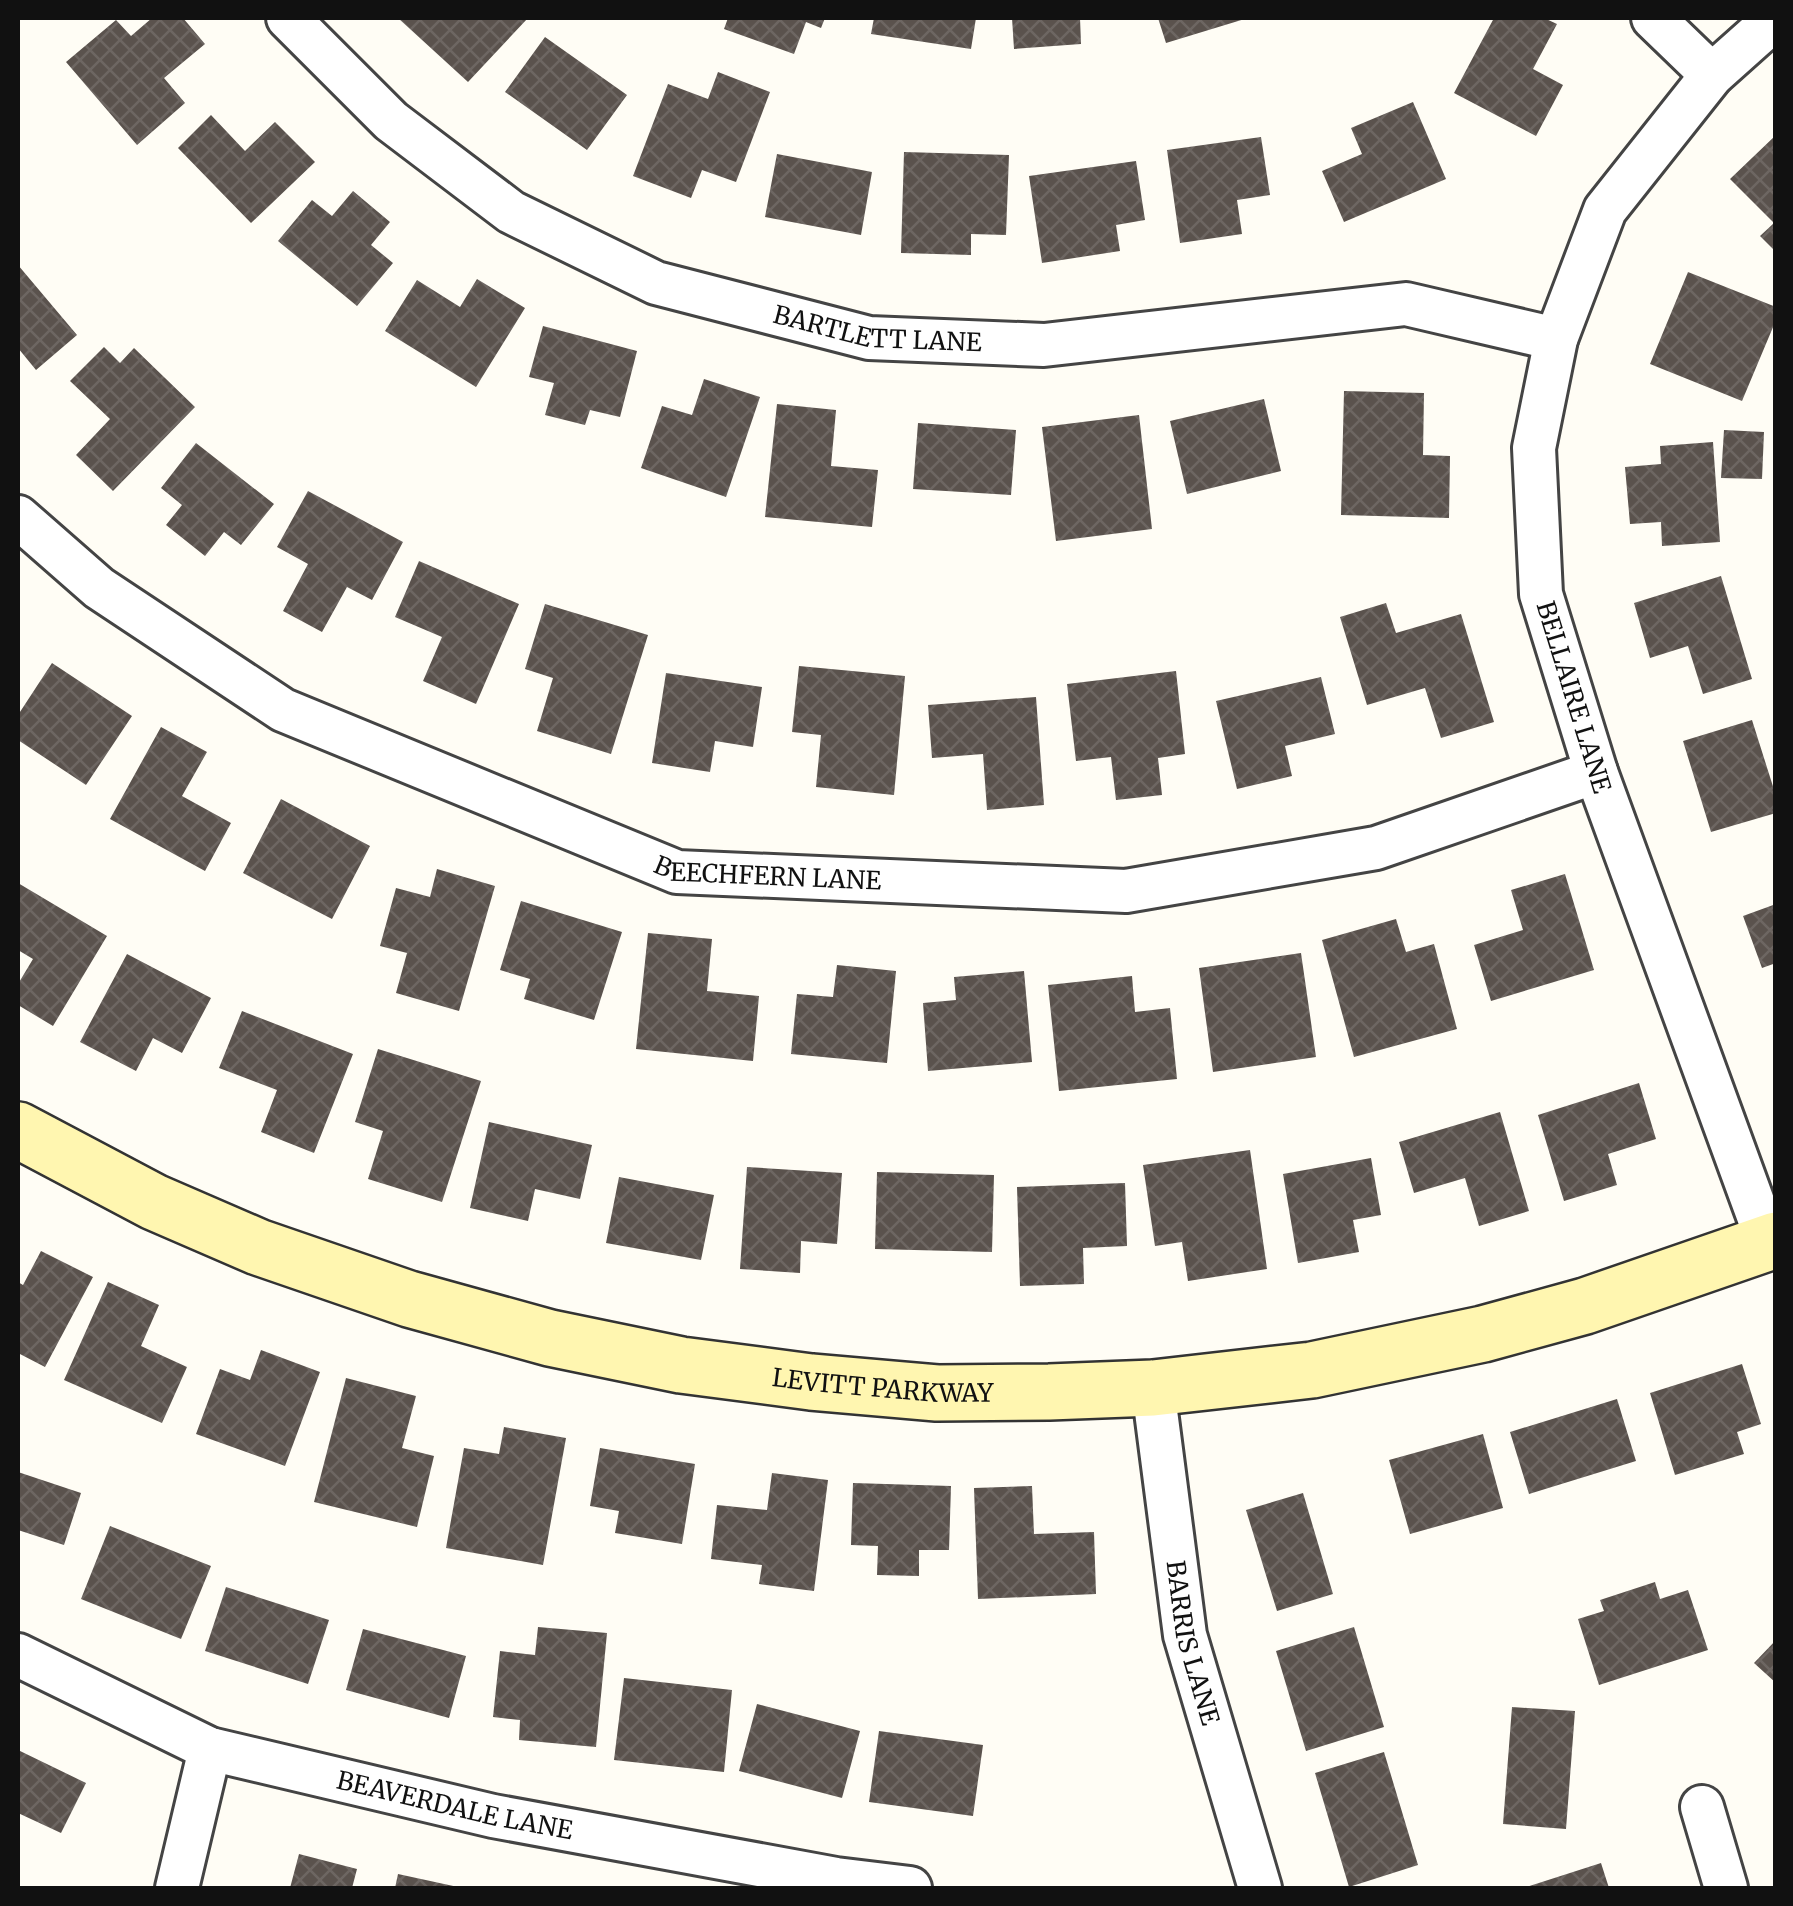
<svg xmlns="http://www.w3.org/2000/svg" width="1793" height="1906" viewBox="0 0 1793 1906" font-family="Merriweather,serif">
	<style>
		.building { fill: url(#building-cross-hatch) }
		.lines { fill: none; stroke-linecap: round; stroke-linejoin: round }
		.street-casing { stroke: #444; stroke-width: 48 }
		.secondary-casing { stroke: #333; stroke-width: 60 }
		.street { stroke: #fff; stroke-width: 42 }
		.secondary { stroke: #fff6b0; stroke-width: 55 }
		.labels { text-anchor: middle; stroke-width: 10; stroke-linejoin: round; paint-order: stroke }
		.street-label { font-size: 25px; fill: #111; stroke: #fff }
	</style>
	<defs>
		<pattern id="building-cross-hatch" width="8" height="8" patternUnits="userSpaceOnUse" patternTransform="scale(2.5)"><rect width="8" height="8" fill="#5a524d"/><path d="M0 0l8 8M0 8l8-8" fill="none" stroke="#6d6662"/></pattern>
	</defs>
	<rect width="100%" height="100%" fill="#fffdf5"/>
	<path class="building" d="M152 18H183L205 44 164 78 185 103 137 145 66 62 116 20 131 36Z
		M398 18H528L468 82Z
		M728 18H825L821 28 806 22 794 54 724 29Z
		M874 18H976L971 49 871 34Z
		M1012 18H1080L1081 44 1014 49Z
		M1158 18H1248L1166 43Z
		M1494 18H1544L1557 24 1533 69 1563 85 1536 136 1454 93Z
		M545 37 627 95 587 150 505 92Z
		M718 72 770 92 736 182 702 170 691 198 633 176 668 84 708 99Z
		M1413 102 1446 179 1344 222 1322 171 1362 154 1351 128Z
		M211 115 245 151 275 122 315 162 251 223 178 148Z
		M1776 135V252L1760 236 1774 223 1730 179Z
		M1261 137 1270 195 1237 200 1242 234 1180 243 1167 150Z
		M904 152 1009 155 1006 235 971 234V255L901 253Z
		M777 154 872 172 861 235 765 217Z
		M1136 161 1145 220 1116 225 1120 251 1042 263 1029 176Z
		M353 191 390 222 371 245 393 263 357 306 278 241 312 200 332 216Z
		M18 265 77 335 36 370 18 348Z
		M1688 272 1776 307V320L1742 401 1650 364Z
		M477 279 525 308 476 387 385 331 417 280 460 307Z
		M543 326 637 351 620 417 590 410 585 425 545 415 554 383 529 377Z
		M104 347 120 363 134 348 195 407 113 491 76 455 110 419 70 381Z
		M704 379 760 397 726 497 641 468 662 406 692 415Z
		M1344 391 1424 393 1423 455 1450 456 1449 518 1341 515Z
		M1264 399 1281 471 1187 494 1170 421Z
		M777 404 836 410 831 466 878 470 872 527 765 517Z
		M1139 415 1152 529 1056 541 1042 427Z
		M918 423 1016 430 1011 495 913 489Z
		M1724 430 1764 432 1762 479 1721 478Z
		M1713 442 1720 542 1662 546 1661 522 1630 524 1625 467 1661 464 1660 446Z
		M196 443 274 504 241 545 224 532 205 556 166 525 182 505 161 488Z
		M308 491 403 542 372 600 347 587 322 632 283 611 308 564 277 547Z
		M419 561 519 604 476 704 423 681 442 637 395 617Z
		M1721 576 1752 679 1703 694 1688 646 1650 658 1634 603Z
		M1386 603 1396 633 1461 614 1494 722 1441 738 1425 688 1367 705 1340 617Z
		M545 604 648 635 611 754 537 731 553 678 525 669Z
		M52 663 132 716 86 785 18 740V715Z
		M799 666 905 676 894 795 816 787 821 735 792 732Z
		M1176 671 1185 754 1158 758 1162 795 1116 800 1111 757 1076 761 1067 684Z
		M666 673 762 687 753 747 715 741 710 772 652 763Z
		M1321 677 1335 734 1285 746 1292 776 1237 789 1216 701Z
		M1036 697 1044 805 987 810 983 754 932 758 928 705Z
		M1752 720 1776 796V813L1711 832 1683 741Z
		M161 727 207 752 182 796 231 823 205 871 110 819Z
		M281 799 370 846 332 919 243 873Z
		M437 869 495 886 459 1011 396 993 407 953 380 946 396 888 430 897Z
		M1565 874 1594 970 1491 1001 1474 945 1523 930 1511 890Z
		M18 883 107 936 53 1026 18 1005V984L33 959 18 950Z
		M521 901 622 932 594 1020 524 999 530 979 500 970Z
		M1776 904V963L1762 968 1743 916Z
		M1396 919 1406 952 1434 944 1457 1029 1354 1057 1322 940Z
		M648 933 712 939 707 991 759 996 753 1061 636 1049Z
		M1301 953 1316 1057 1213 1072 1199 968Z
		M127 954 211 998 182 1053 153 1038 136 1071 80 1042Z
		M837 965 896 971 887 1063 791 1054 797 994 833 997Z
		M1024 971 1032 1062 928 1071 923 1003 956 1000 954 977Z
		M1132 976 1135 1012 1170 1008 1177 1079 1059 1091 1048 985Z
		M242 1011 353 1054 314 1153 261 1132 277 1090 219 1068Z
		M378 1049 481 1081 442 1202 368 1179 383 1131 355 1122Z
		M1639 1083 1656 1139 1608 1154 1617 1185 1564 1201 1538 1115Z
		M1500 1112 1529 1211 1479 1226 1465 1178 1414 1193 1399 1142Z
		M489 1122 592 1145 580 1199 535 1189 528 1221 470 1208Z
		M1250 1150 1267 1269 1188 1281 1182 1242 1155 1246 1143 1165Z
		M1371 1158 1381 1215 1353 1220 1359 1252 1298 1263 1283 1174Z
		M747 1167 842 1173 837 1244 801 1241 800 1273 740 1269Z
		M877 1172 994 1175 992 1252 875 1249Z
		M619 1177 714 1195 701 1260 606 1243Z
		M1125 1183 1127 1246 1083 1248 1084 1284 1020 1286 1017 1187Z
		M41 1251 93 1277 45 1367 18 1353V1282L23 1285Z
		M108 1282 159 1305 141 1346 187 1367 162 1423 64 1380Z
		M261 1350 320 1372 285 1466 196 1434 220 1369 250 1380Z
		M1742 1364 1761 1424 1737 1432 1744 1454 1675 1475 1650 1393Z
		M346 1378 416 1396 402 1448 434 1456 417 1527 314 1502Z
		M1617 1399 1636 1461 1529 1494 1510 1432Z
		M504 1427 566 1438 543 1565 446 1548 464 1448 499 1454Z
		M1483 1434 1503 1508 1410 1534 1389 1460Z
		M600 1448 695 1464 682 1544 615 1533 619 1511 590 1506Z
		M18 1472 81 1493 64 1545 18 1530Z
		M772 1473 828 1480 814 1591 759 1584 762 1565 711 1559 717 1505 767 1510Z
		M853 1483 951 1486 949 1550H919V1576L877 1575 878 1546 851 1545Z
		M1032 1486 1034 1534 1094 1532 1096 1594 978 1599 974 1488Z
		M1303 1493 1333 1594 1277 1611 1246 1510Z
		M110 1526 211 1566 181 1639 81 1599Z
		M1655 1582 1660 1599 1688 1590 1708 1650 1599 1685 1578 1619 1604 1611 1600 1600Z
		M226 1587 329 1620 308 1684 205 1651Z
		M538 1627 607 1633 596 1747 519 1740 520 1720 493 1717 500 1651 535 1655Z
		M1354 1627 1384 1727 1306 1751 1276 1651Z
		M363 1629 466 1656 449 1718 346 1690Z
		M1776 1640V1683L1754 1663Z
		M624 1678 732 1690 724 1772 614 1760Z
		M757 1704 860 1731 842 1798 739 1771Z
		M1512 1707 1575 1711 1566 1829 1503 1824Z
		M879 1731 983 1745 973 1816 869 1802Z
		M18 1750 86 1783 61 1833 18 1813Z
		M1384 1752 1418 1865 1349 1887 1315 1773Z
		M299 1854 357 1869 352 1888H290Z
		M1601 1863 1609 1888H1523Z
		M398 1874 458 1887V1888H395Z"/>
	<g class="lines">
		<defs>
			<g id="street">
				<path id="s1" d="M288 18 391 121 511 212 656 283 869 338 1044 345 1406 304 1556 339"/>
				<path d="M1653 18 1712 75"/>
				<path id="s2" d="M18 517 99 588 283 710 677 872 1126 891 1376 848 1596 772"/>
				<path d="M1768 1243 1596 772 1541 594 1534 448 1556 339 1605 210 1712 75 1776 18"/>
				<path id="s3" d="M1153 1388 1185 1635 1260 1888"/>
				<path id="s4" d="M18 1655 210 1749 493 1816 836 1879 910 1888"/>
				<path d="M1702 1807 1726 1888"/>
				<path d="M177 1888 210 1749"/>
			</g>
			<g id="secondary">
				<path id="s5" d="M18 1130 154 1202 258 1247 409 1299 550 1338 681 1365 811 1382 937 1393 1049 1392 1153 1388 1312 1370 1483 1334 1585 1306 1776 1240"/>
			</g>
		</defs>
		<use href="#street" class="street-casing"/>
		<use href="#secondary" class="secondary-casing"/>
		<use href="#street" class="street"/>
		<use href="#secondary" class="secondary"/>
	</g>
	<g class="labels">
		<g class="street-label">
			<text dy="9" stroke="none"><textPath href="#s1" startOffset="685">BARTLETT LANE</textPath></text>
			<text transform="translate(1574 697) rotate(73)" y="9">BELLAIRE LANE</text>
			<text dy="9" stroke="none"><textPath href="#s2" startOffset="845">BEECHFERN LANE</textPath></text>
			<text dy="9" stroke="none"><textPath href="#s5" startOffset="910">LEVITT PARKWAY</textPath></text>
			<text dy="9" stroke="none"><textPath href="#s3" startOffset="258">BARRIS LANE</textPath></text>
			<text dy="9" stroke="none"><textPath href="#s4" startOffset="465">BEAVERDALE LANE</textPath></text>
		</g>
	</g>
	<rect width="1793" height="1906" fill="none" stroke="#111111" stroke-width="40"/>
</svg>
